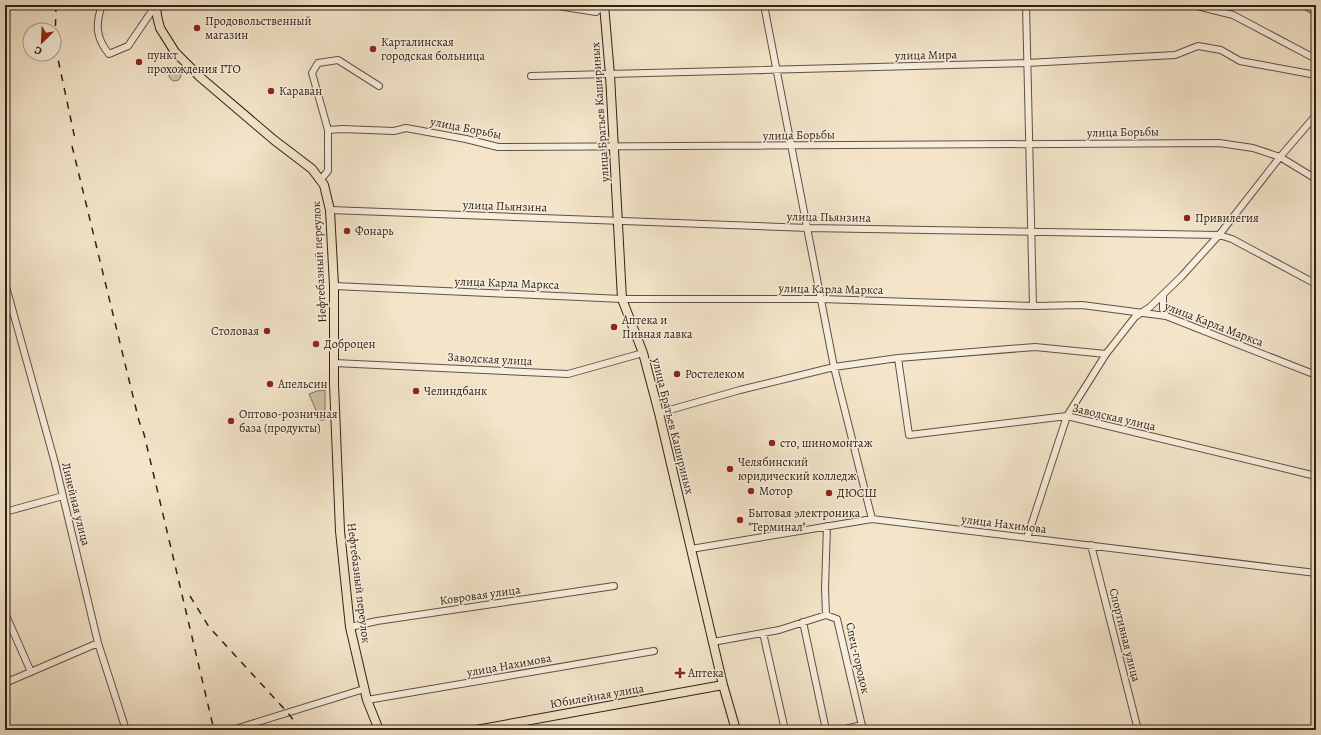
<svg xmlns="http://www.w3.org/2000/svg" width="1321" height="735" viewBox="0 0 1321 735" font-family="Alegreya,serif">
	<style>
		.green { fill: #d2c4ab; stroke: #807260 }
		.lines { fill: none; stroke-linecap: round; stroke-linejoin: round }
		.minor-casing { stroke: #5f5243; stroke-width: 8 }
		.major-casing { stroke: #2d2116; stroke-width: 10 }
		.minor { stroke: #f8eedd; stroke-width: 6 }
		.major { stroke: #f4e5ca; stroke-width: 8 }
		.rail { stroke: #2d2116; stroke-width: 1.5; stroke-dasharray: 7 7; stroke-linecap: butt }
		.poi-dot { fill: #8f2418; stroke: #f8eedd; stroke-width: 1.5 }
		.labels { text-anchor: middle; stroke-width: 3; stroke-linejoin: round; paint-order: stroke }
		.poi-label { font-size: 12px; fill: #2d2116; stroke: #f8eedd; text-anchor: start }
		.street-label { font-size: 12px; fill: #2d2116; stroke: #f8eedd }
	</style>
	<rect width="100%" height="100%" fill="#f4e5ca"/>
	<filter id="stains"><feTurbulence type="fractalNoise" baseFrequency=".005" numOctaves="4"/><feColorMatrix values="0 0 0 0 .2 0 0 0 0 .09 0 0 0 0 .02 0 0 0 .5 -.17"/></filter>
	<radialGradient id="worn" r=".72"><stop offset=".6" stop-color="#630" stop-opacity="0"/><stop offset="1" stop-color="#630" stop-opacity=".3"/></radialGradient>
	<path class="green" d="M169 75a6 6 0 1 1 12 0a6 6 0 1 1-12 0Z
		M325 390V420H320L309 394 317 391Z"/>
	<g class="lines">
		<defs>
			<path id="minor" d="M102 5C95 25 96 38 109 54L128 46 156 5
				M552 5 596 12 604 5H610
				M764 5 834 367 872 519
				M1026 5 1033 306
				M1193 5 1233 15 1316 59
				M1304 5 1316 12
				M531 76 1027 63 1175 55 1198 46 1221 50 1240 61 1316 75
				M328 130 312 73 318 63 338 60 379 86
				M321 179 328 171V130L342 129 394 131 406 128 466 139 498 147 1219 143 1253 148 1280 157 1316 179
				M330 210 808 228 1219 235 1232 239 1316 284
				M5 283 55 463 98 643 126 730
				M334 286 622 299H821L1033 306 1082 305 1166 316 1316 375
				M1163 295V309L1166 316
				M898 358 909 435 1067 416 1316 476
				M334 363 568 374 643 353
				M659 413 740 390 834 367 898 358 1035 347 1106 354
				M5 512 63 496
				M827 526 825 588 826 615 837 619 863 730
				M1027 538 1067 416 1106 354 1135 317 1150 307 1181 277 1219 235 1280 157 1316 115
				M1091 545 1138 730
				M691 549 872 519 1316 573
				M5 613 31 672
				M803 622 826 730
				M350 627 377 621 614 586
				M763 633 785 730
				M713 642 779 630 826 615
				M5 683 98 643
				M367 700 654 651
				M232 730 364 689
				M841 730 862 725"/>
			<path id="major" d="M156 5 157 16 160 28 175 52 200 77 274 140 312 169 324 185 330 210 334 286V384L340 531 350 627 367 700 379 730
				M604 5 610 75 622 299 643 353 659 413 723 685 736 730
				M476 730 723 685"/>
		</defs>
		<use href="#minor" class="minor-casing"/>
		<use href="#major" class="major-casing"/>
		<use href="#minor" class="minor"/>
		<use href="#major" class="major"/>
		<path class="rail" d="M56 5 55 45 75 139
			M5 14 9 5
			M72 146 139 421 144 434 214 730
			M190 596 209 627 288 713 301 730"/>
	</g>
	<g class="poi-dot">
		<circle cx="197" cy="28" r="4"/>
		<circle cx="373" cy="49" r="4"/>
		<circle cx="139" cy="62" r="4"/>
		<circle cx="271" cy="91" r="4"/>
		<circle cx="1187" cy="218" r="4"/>
		<circle cx="347" cy="231" r="4"/>
		<circle cx="614" cy="327" r="4"/>
		<circle cx="267" cy="331" r="4"/>
		<circle cx="316" cy="344" r="4"/>
		<circle cx="677" cy="374" r="4"/>
		<circle cx="270" cy="384" r="4"/>
		<circle cx="416" cy="391" r="4"/>
		<circle cx="231" cy="421" r="4"/>
		<circle cx="772" cy="443" r="4"/>
		<circle cx="730" cy="469" r="4"/>
		<circle cx="751" cy="491" r="4"/>
		<circle cx="829" cy="493" r="4"/>
		<circle cx="740" cy="520" r="4"/>
		<path d="M678 667h4v4h4v4h-4v4h-4v-4h-4v-4h4z"/>
	</g>
	<g class="labels">
		<g class="poi-label">
			<text x="205" y="25">Продовольственный<tspan x="205" dy="14">магазин</tspan></text>
			<text x="381" y="46">Карталинская<tspan x="381" dy="14">городская больница</tspan></text>
			<text x="147" y="59">пункт<tspan x="147" dy="14">прохождения ГТО</tspan></text>
			<text x="279" y="95">Караван</text>
			<text x="1195" y="222">Привилегия</text>
			<text x="355" y="235">Фонарь</text>
			<text x="622" y="324">Аптека и<tspan x="622" dy="14">Пивная лавка</tspan></text>
			<text x="259" y="335" text-anchor="end">Столовая</text>
			<text x="324" y="348">Доброцен</text>
			<text x="685" y="378">Ростелеком</text>
			<text x="278" y="388">Апельсин</text>
			<text x="424" y="395">Челиндбанк</text>
			<text x="239" y="418">Оптово-розничная<tspan x="239" dy="14">база (продукты)</tspan></text>
			<text x="780" y="447">сто, шиномонтаж</text>
			<text x="738" y="466">Челябинский<tspan x="738" dy="14">юридический колледж</tspan></text>
			<text x="759" y="495">Мотор</text>
			<text x="837" y="497">ДЮСШ</text>
			<text x="748" y="517">Бытовая электроника<tspan x="748" dy="14">"Терминал"</tspan></text>
			<text x="688" y="677">Аптека</text>
		</g>
		<g class="street-label">
			<text transform="translate(926 55) rotate(-1)" y="4">улица Мира</text>
			<text transform="translate(600 112) rotate(-94)" y="4">улица Братьев Кашириных</text>
			<text transform="translate(466 128) rotate(11)" y="4">улица Борьбы</text>
			<text transform="translate(1123 132) rotate(-1)" y="4">улица Борьбы</text>
			<text transform="translate(799 135) rotate(-1)" y="4">улица Борьбы</text>
			<text transform="translate(505 206) rotate(2)" y="4">улица Пьянзина</text>
			<text transform="translate(829 217) rotate(1)" y="4">улица Пьянзина</text>
			<text transform="translate(319 262) rotate(-93)" y="4">Нефтебазный переулок</text>
			<text transform="translate(507 283) rotate(2)" y="4">улица Карла Маркса</text>
			<text transform="translate(831 289) rotate(1)" y="4">улица Карла Маркса</text>
			<text transform="translate(1214 324) rotate(21)" y="4">улица Карла Маркса</text>
			<text transform="translate(490 359) rotate(3)" y="4">Заводская улица</text>
			<text transform="translate(1114 417) rotate(13)" y="4">Заводская улица</text>
			<text transform="translate(673 426) rotate(76)" y="4">улица Братьев Кашириных</text>
			<text transform="translate(76 504) rotate(76)" y="4">Линейная улица</text>
			<text transform="translate(1004 524) rotate(7)" y="4">улица Нахимова</text>
			<text transform="translate(359 583) rotate(83)" y="4">Нефтебазный переулок</text>
			<text transform="translate(480 595) rotate(-8)" y="4">Ковровая улица</text>
			<text transform="translate(1125 635) rotate(76)" y="4">Спортивная улица</text>
			<text transform="translate(858 658) rotate(77)" y="4">Спец-городок</text>
			<text transform="translate(509 665) rotate(-10)" y="4">улица Нахимова</text>
			<text transform="translate(597 696) rotate(-10)" y="4">Юбилейная улица</text>
		</g>
	</g>
	<rect width="1321" height="735" fill="none" stroke="#f4e5ca" stroke-width="20"/>
	<rect x="6" y="6" width="1309" height="723" fill="none" stroke="#2d2116" stroke-width="2"/>
	<rect x="10" y="10" width="1301" height="715" fill="none" stroke="#2d2116"/>
	<g transform="translate(42 42) rotate(204)"><circle r="19" fill="#f8eedd" stroke="#a79c8d"/>
	<path d="M0-3L7 15L0 10L-7 15Z" fill="#8f2418"/>
	<text y="-6" font-size="11" font-weight="bold" text-anchor="middle" fill="#2d2116">С</text>
	</g>
	<rect width="100%" height="100%" filter="url(#stains)"/>
	<rect width="100%" height="100%" fill="url(#worn)"/>
</svg>
